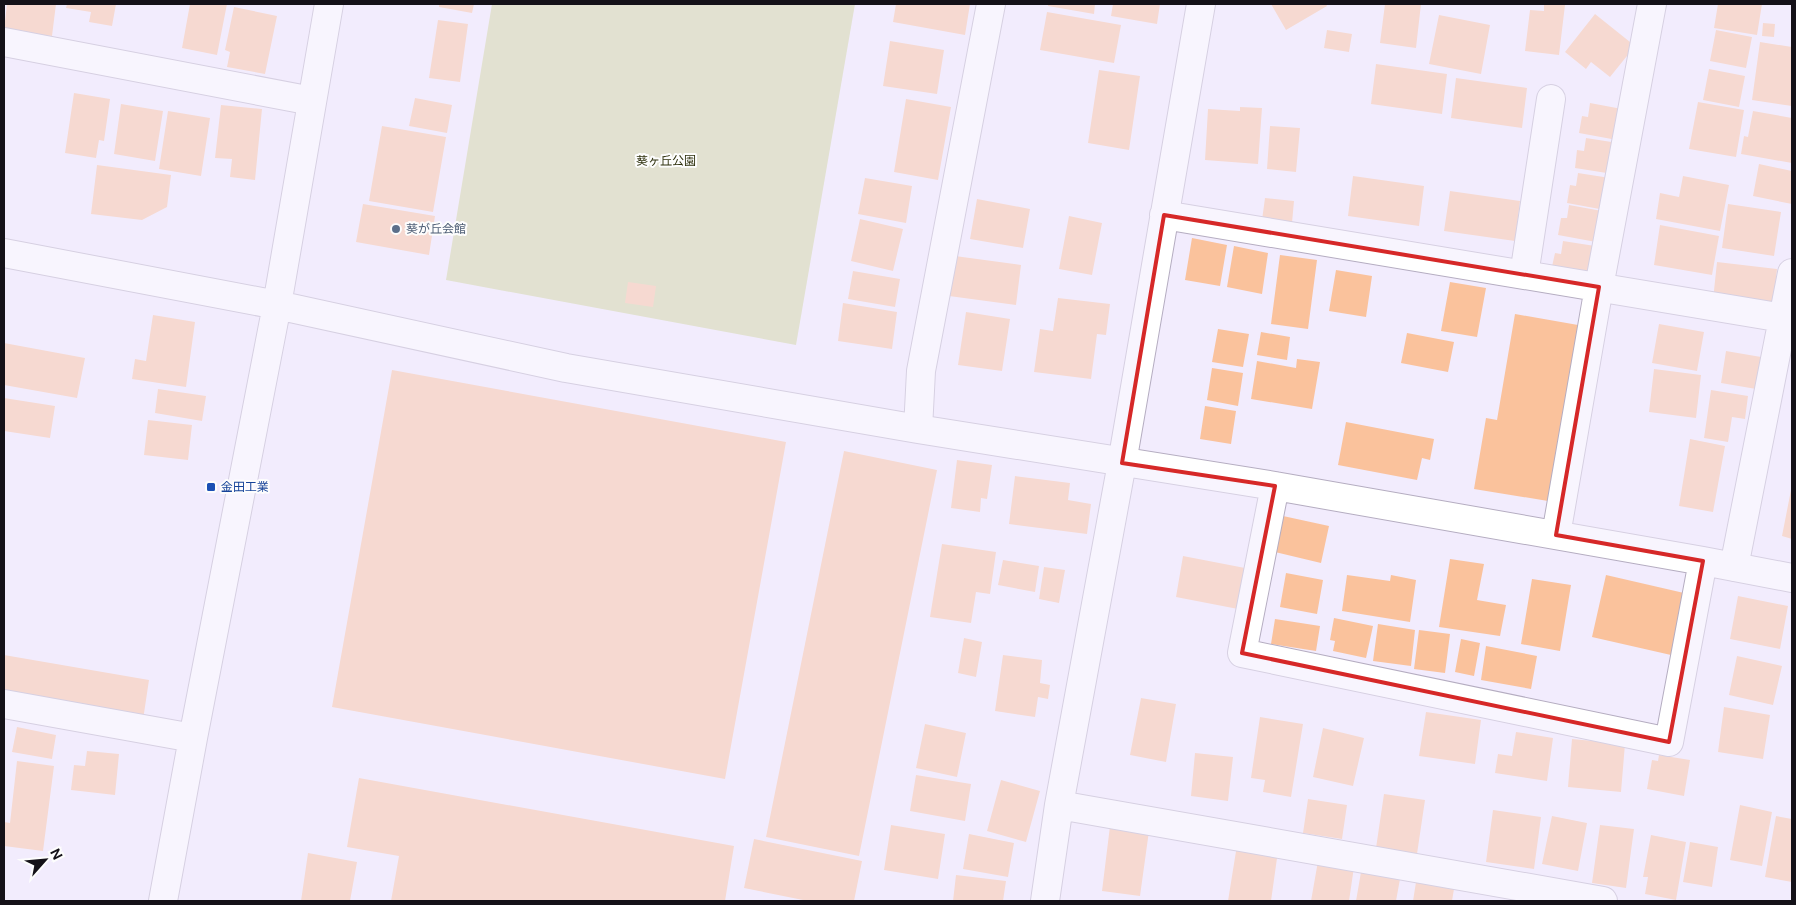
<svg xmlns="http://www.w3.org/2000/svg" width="1796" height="905" viewBox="0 0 1796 905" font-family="'DM Sans','Noto Sans JP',sans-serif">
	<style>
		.green { fill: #ced39b }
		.building { fill: #fac29c }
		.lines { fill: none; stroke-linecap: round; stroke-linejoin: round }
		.minor-casing { stroke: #b5adc1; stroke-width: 30 }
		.minor { stroke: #fff; stroke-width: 28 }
		.marked { fill: none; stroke: #d62828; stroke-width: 4; stroke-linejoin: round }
		.service-dot { fill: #5c6f8a; stroke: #fdfdfd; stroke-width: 2 }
		.transit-dot { fill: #1a4fb4; stroke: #fdfdfd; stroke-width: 2 }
		.labels { text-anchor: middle; stroke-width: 4; stroke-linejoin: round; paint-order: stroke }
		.park-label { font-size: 12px; fill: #2e300d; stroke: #fdfdfd }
		.service-label { font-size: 12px; fill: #4e5e75; stroke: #fdfdfd; text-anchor: start }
		.transit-label { font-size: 12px; fill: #164399; stroke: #fdfdfd; text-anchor: start }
	</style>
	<rect width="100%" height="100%" fill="#f2ecfd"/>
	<path class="green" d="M492 4H855L796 345 446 280Z"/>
	<path class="building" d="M7 4H56L52 36 4 30Z
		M67 4H116L112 26 89 22 91 12 66 8Z
		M190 4H227L217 55 182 48Z
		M439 4H474L472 13 439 7Z
		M896 4H970L965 35 893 22Z
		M1048 4H1095L1094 14 1048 6Z
		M1113 4H1160L1157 24 1111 16Z
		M1271 4H1326L1327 6 1286 30Z
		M1385 4H1421L1416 48 1380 43Z
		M1544 4 1565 5 1559 55 1525 51 1530 10 1544 11Z
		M1718 4H1762L1757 35 1714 28Z
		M234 7 277 16 265 74 227 67 230 52 225 50Z
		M1047 12 1121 25 1114 63 1040 50Z
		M1595 14 1635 46 1610 77 1591 62 1586 69 1565 52Z
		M1439 15 1490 25 1481 74 1429 64Z
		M438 20 468 24 460 82 429 78Z
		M1763 23 1775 24 1774 37 1762 36Z
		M1327 30 1352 34 1349 52 1324 48Z
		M1716 30 1752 37 1746 68 1710 61Z
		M890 41 944 50 937 94 883 86Z
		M1760 42 1792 47V106L1752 100Z
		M1376 64 1447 74 1442 114 1371 104Z
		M1709 69 1745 76 1739 107 1703 100Z
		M1099 70 1140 76 1129 150 1088 143Z
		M1456 78 1527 88 1522 128 1451 118Z
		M74 93 110 99 104 141 99 140 96 158 65 153Z
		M415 98 452 105 447 133 409 126Z
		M906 99 951 107 938 180 894 172Z
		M1698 102 1744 110 1736 157 1689 149Z
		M1590 103 1622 109 1617 140 1579 133 1582 116 1588 117Z
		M121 104 163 111 155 161 114 154Z
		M221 105 262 109 255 180 230 177 232 159 215 158Z
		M1240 107 1262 108 1258 164 1205 160 1208 109 1240 111Z
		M168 111 210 118 201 176 159 169Z
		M1753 111 1792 118V163L1741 154 1744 136 1748 137Z
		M382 126 446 137 433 212 369 201Z
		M1270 126 1300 128 1296 172 1267 169Z
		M1586 138 1618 143 1613 174 1575 168 1577 150 1584 151Z
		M1759 164 1792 171V204L1753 196Z
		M97 165 171 175 167 207 142 220 91 214Z
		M1578 173 1610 178 1605 210 1567 203 1570 185 1576 186Z
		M1353 176 1424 186 1419 226 1348 216Z
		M1683 176 1729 185 1720 231 1656 219 1660 193 1679 197Z
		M865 178 912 186 906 223 858 214Z
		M1450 191 1520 201 1515 241 1444 231Z
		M1265 198 1294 201 1292 223 1262 220Z
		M977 199 1030 209 1023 248 970 239Z
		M363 204 435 216 429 255 356 242Z
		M1728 204 1781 212 1774 256 1722 248Z
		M1569 205 1602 211 1596 242 1558 235 1561 218H1567Z
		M1069 216 1102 223 1092 275 1059 269Z
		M860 219 903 229 893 271 851 261Z
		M1660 225 1719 236 1712 275 1654 265Z
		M1192 238 1227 245 1220 286 1185 280Z
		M1563 241 1595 246 1590 277 1551 271 1555 253 1561 254Z
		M1234 246 1268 253 1262 294 1227 287Z
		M1280 255 1317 260 1308 329 1271 324Z
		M955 256 1021 265 1016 305 949 296Z
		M1717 262 1777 269 1773 307 1713 300Z
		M1336 270 1372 276 1366 317 1329 311Z
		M853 271 900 279 895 307 848 299Z
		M628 282 656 286 653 307 625 303Z
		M1450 282 1486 288 1477 337 1441 331Z
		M1058 298 1110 304 1106 335 1097 334 1091 379 1034 372 1040 329 1053 331Z
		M843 303 897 312 892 349 838 341Z
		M966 312 1010 319 1002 371 958 365Z
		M1515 314 1578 325 1548 501 1474 489 1486 418 1497 420Z
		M153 315 195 322 186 387 132 379 135 359 146 361Z
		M1659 324 1704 332 1697 371 1652 363Z
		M1218 329 1249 334 1243 367 1212 362Z
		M1261 332 1290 337 1287 360 1257 355Z
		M1407 333 1454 342 1448 372 1401 363Z
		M4 343 85 358 77 398 4 385Z
		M1726 351 1767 358 1762 390 1721 383Z
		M1297 359 1320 362 1312 409 1251 399 1257 361 1296 368Z
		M1212 368 1243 373 1238 406 1207 400Z
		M1654 369 1701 375 1696 418 1649 412Z
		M392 370 786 442 725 779 332 707Z
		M158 389 206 396 202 421 155 413Z
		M1711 390 1748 396 1745 419 1732 417 1728 442 1704 438Z
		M4 398 55 406 50 438 4 431Z
		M1205 406 1236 411 1231 444 1200 439Z
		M148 420 192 425 188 460 144 455Z
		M1346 422 1434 439 1430 460 1422 458 1417 480 1338 465Z
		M1690 439 1725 446 1713 512 1679 506Z
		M844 451 937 470 859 856 766 837Z
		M957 460 992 465 987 499 981 498 980 512 951 508Z
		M1015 476 1070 483 1068 500 1091 504 1087 534 1009 524Z
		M1791 490H1792V539L1782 536Z
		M1283 516 1329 526 1321 563 1275 552Z
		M942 544 996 552 990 594 976 592 971 623 930 617Z
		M1183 556 1245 568 1238 609 1176 597Z
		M1450 559 1484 564 1477 600 1506 605 1500 636 1439 627Z
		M1003 560 1039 566 1035 592 998 585Z
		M1044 567 1065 570 1059 603 1039 599Z
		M1286 573 1323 580 1317 614 1280 607Z
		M1347 575 1390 581 1391 575 1416 580 1410 622 1342 611Z
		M1606 575 1684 593 1671 655 1592 637Z
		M1532 579 1571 585 1560 651 1521 644Z
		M1738 596 1788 606 1780 649 1730 639Z
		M1334 618 1373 626 1366 658 1333 651 1335 641 1330 640Z
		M1275 619 1320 626 1316 651 1271 644Z
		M1378 624 1415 630 1411 666 1373 661Z
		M1419 630 1450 634 1445 673 1414 669Z
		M964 638 982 642 976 677 958 673Z
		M1461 639 1480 643 1474 676 1455 672Z
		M1486 646 1537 656 1531 689 1481 680Z
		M4 655 149 680 143 720 4 696Z
		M1003 655 1042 660 1040 683 1050 685 1048 699 1038 697 1035 717 995 711Z
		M1737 656 1782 666 1773 705 1729 695Z
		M1141 698 1176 704 1166 762 1130 755Z
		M1724 707 1770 715 1763 759 1718 752Z
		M1426 712 1481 720 1475 764 1419 756Z
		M1260 717 1303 724 1291 797 1263 792 1265 780 1251 778Z
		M925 724 966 733 957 777 916 768Z
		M17 727 56 735 52 759 12 752Z
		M1323 728 1364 738 1353 786 1313 777Z
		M1516 732 1553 738 1547 781 1495 773 1498 754 1512 756Z
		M1572 739 1625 744 1621 792 1568 787Z
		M87 751 119 754 115 795 71 790 74 765 85 766Z
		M1195 753 1233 757 1228 801 1191 796Z
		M1659 755 1690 760 1684 796 1647 789 1652 760 1658 761Z
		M17 761 54 766 43 851 4 846V822L10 823Z
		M916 775 971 784 965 821 910 811Z
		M359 778 734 846 725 901H391L399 856 347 847Z
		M1001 780 1040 791 1026 842 987 831Z
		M1384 794 1425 800 1417 854 1376 848Z
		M1308 799 1347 805 1342 839 1303 833Z
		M1740 805 1772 812 1762 866 1730 860Z
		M1493 810 1541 817 1534 869 1486 862Z
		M1552 816 1587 823 1578 871 1542 864Z
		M1776 816 1792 819V882L1765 877Z
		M891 825 945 834 938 879 884 870Z
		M1600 825 1634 829 1626 888 1592 883Z
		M1110 826 1149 831 1140 896 1102 891Z
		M969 834 1014 843 1008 877 963 869Z
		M1651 835 1686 842 1676 900 1645 894 1648 877H1643Z
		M754 839 862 861 854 901H808L744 888Z
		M1690 842 1718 847 1712 887 1683 882Z
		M1237 845 1278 851 1271 901H1228Z
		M308 853 357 862 350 901H301Z
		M1318 861 1354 867 1349 901H1311Z
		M1361 872 1400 879 1396 901H1356Z
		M956 875 1006 881 1003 901H953Z
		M1416 882 1454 889 1452 901H1413Z"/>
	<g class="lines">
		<defs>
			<path id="minor" d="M4 42 312 101
				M1164 215 1783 318
				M4 253 277 305 566 368 918 429 1275 486 1703 561 1792 578
				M1524 275 1551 99
				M918 429 921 371 991 4
				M1275 486 1242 653 1669 742 1703 561
				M1556 535 1599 287 1652 4
				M1734 567 1792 273
				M4 704 193 738
				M1059 805 1603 901
				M163 901 193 738 277 305 329 4
				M1045 901 1059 805 1122 463 1201 4"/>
		</defs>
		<use href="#minor" class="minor-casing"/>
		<use href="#minor" class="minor"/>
	</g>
	<path d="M0 0H1796V905H0ZM1164 215 1599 287 1556 535 1703 561 1669 742 1242 653 1275 486 1122 463Z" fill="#f2ecfd" fill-opacity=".55" fill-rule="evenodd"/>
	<path class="marked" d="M1164 215 1599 287 1556 535 1703 561 1669 742 1242 653 1275 486 1122 463Z"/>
	<circle class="service-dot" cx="396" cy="229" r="5"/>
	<rect class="transit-dot" x="206" y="482" width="10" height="10" rx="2.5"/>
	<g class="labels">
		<g class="park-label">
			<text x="666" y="165">葵ヶ丘公園</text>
		</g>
		<g class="service-label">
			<text x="406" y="233">葵が丘会館</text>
		</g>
		<g class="transit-label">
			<text x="221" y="491">金田工業</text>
		</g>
	</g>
	<rect width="1796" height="905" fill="none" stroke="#141118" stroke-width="10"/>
	<g transform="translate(45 860) rotate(63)" stroke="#fdfdfd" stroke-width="4" paint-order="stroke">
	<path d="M0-4L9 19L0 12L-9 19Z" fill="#141118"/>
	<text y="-8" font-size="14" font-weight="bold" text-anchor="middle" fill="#141118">N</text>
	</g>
</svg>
